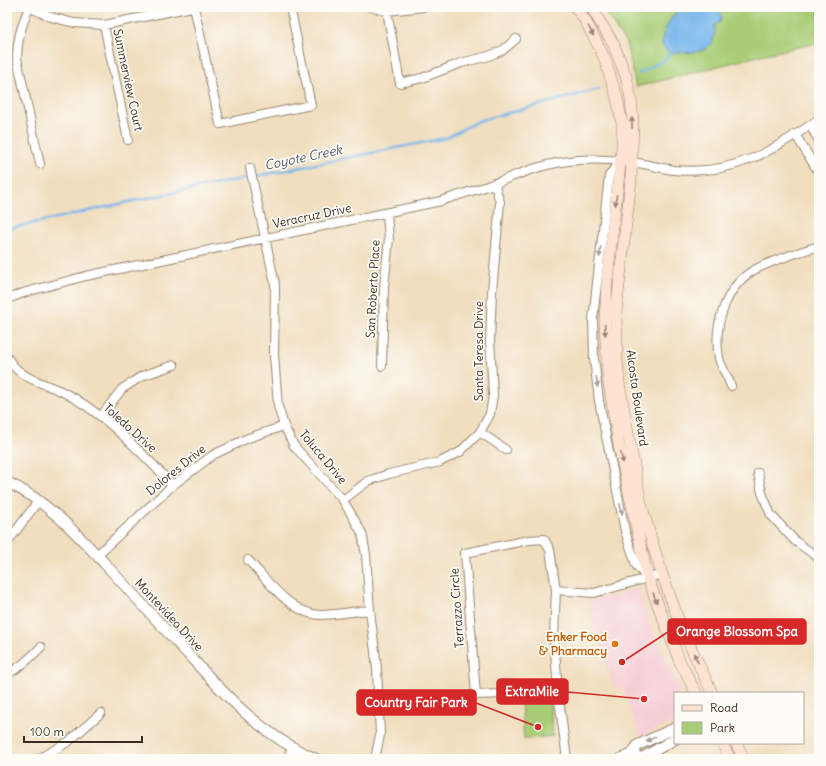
<svg xmlns="http://www.w3.org/2000/svg" width="826" height="766" viewBox="0 0 826 766" font-family="Delius,sans-serif">
	<style>
		.built { fill: #f6cfd6 }
		.green { fill: #a9cd76; stroke: #727c4a }
		.water { fill: #78b7eb; stroke: #5a7084 }
		.lines { fill: none; stroke-linecap: round; stroke-linejoin: round }
		.stream { stroke: #78b7eb; stroke-width: 2.5 }
		.minor-casing { stroke: #96846e; stroke-width: 10 }
		.tertiary-casing { stroke: #96846e; stroke-width: 12 }
		.secondary-casing { stroke: #96846e; stroke-width: 12 }
		.minor { stroke: #fff; stroke-width: 8 }
		.tertiary { stroke: #fff; stroke-width: 10 }
		.secondary { stroke: #fee3d2; stroke-width: 11 }
		.oneway { fill: #9c8678 }
		.oneway2 { fill: #a79f9a }
		.food-dot { fill: #e8710a; stroke: #fdfcf7; stroke-width: 1.5 }
		.labels { text-anchor: middle; stroke-width: 3.5; stroke-linejoin: round; paint-order: stroke }
		.street-label { font-size: 12px; fill: #3b2a1e; stroke: #fdfcf7 }
		.food-label { font-size: 12px; font-weight: bold; fill: #c56008; stroke: #fdfcf7; text-anchor: end }
		.water-label { font-size: 13px; font-style: italic; fill: #505b66; stroke: #fdfcf7 }
		.leader { fill: none; stroke: #d62828; stroke-width: 1.5 }
		.callout-dot { fill: #d62828; stroke: #fdfcf7; stroke-width: 1.5 }
		.callout { fill: #d62828; stroke: #d62828; stroke-width: 1.5 }
		.callout-label { font-size: 13px; text-anchor: middle; font-weight: bold; fill: #fff }
	</style>
	<rect width="100%" height="100%" fill="#fdfcf7"/>
	<filter id="ink" filterUnits="userSpaceOnUse"><feTurbulence type="fractalNoise" baseFrequency=".025" numOctaves="2"/><feDisplacementMap in="SourceGraphic" scale="8" xChannelSelector="R" yChannelSelector="G"/><feConvolveMatrix kernelMatrix="1 2 1 2 8 2 1 2 1" color-interpolation-filters="sRGB"/></filter>
	<filter id="wash" filterUnits="userSpaceOnUse"><feTurbulence type="fractalNoise" baseFrequency=".012" numOctaves="4" result="noise"/><feDisplacementMap in="SourceGraphic" scale="16" xChannelSelector="R" yChannelSelector="G"/><feGaussianBlur stdDeviation="0.9" result="paint"/><feColorMatrix in="noise" values="0 0 0 0 0 0 0 0 0 0 0 0 0 0 0 0 0 1.4 0 .05"/><feComposite in="paint" operator="in"/></filter>
	<g filter="url(#wash)">
		<rect width="100%" height="100%" fill="#f1debf"/>
		<path class="built" d="M637 588 652 630 682 693H675V721L640 736 622 687 615 688 594 630 589 599 614 597Z"/>
		<path class="green" d="M601 7H819V43L770 53 636 87 626 43Z
			M545 700 549 703 550 707 553 736 524 739 521 702Z"/>
		<path class="water" d="M681 7H716L718 11 722 15 720 22 715 25C716 57 693 52 670 53L662 46C662 29 670 18 681 7Z"/>
		<g class="lines">
			<path class="stream" d="M638 74 666 59 670 53
				M7 229 133 201 446 138 478 121 599 89"/>
		</g>
	</g>
	<g filter="url(#ink)">
		<g class="lines">
			<defs>
				<path id="minor" d="M29 7 51 17 74 23 104 25 192 7
					M29 7C22 26 17 38 17 58L40 164
					M194 7 220 124 311 105 290 7
					M370 7 387 11 423 7
					M387 11 400 83 422 78 461 63 489 56 503 50 516 39
					M104 25 128 140
					M810 125 819 141
					M795 134 819 173
					M619 162 609 176 593 319 594 358 599 401 625 531 636 565 648 579
					M250 168 275 284 274 355 278 406 284 426 294 446 343 500 362 533 366 555 370 610 377 669 380 735 375 759
					M7 299 26 292 86 276 441 201C459 195 476 190 493 184 524 172 544 163 578 160 594 159 616 160 632 162 646 164 660 168 674 170 733 176 773 151 819 119
					M7 357C19 379 42 382 63 392 106 414 139 451 173 485
					M382 366 384 287 389 239 387 213
					M731 386C728 377 721 367 719 358 713 325 726 283 758 268 777 259 799 252 819 246
					M101 416 122 389 142 376 174 365
					M480 432 506 450
					M758 473 762 493 771 515 795 541 819 558
					M343 500 368 481 389 474 440 462 460 452 480 432 490 414 493 395 490 340 492 292 500 202 494 183
					M7 543 39 500
					M97 555 173 485 213 455 248 438 284 426
					M248 560C267 580 291 614 320 615 337 615 354 611 370 610
					M556 590 594 593 662 574
					M7 674C20 668 31 657 41 647
					M558 692 476 695 465 553 529 540 544 539 550 550 556 590 554 636 558 692 567 759
					M38 759 68 742 101 713
					M286 759 293 748"/>
				<path id="tertiary" d="M7 482C47 501 76 533 106 565 133 594 159 623 186 652 226 696 261 735 316 759
					M631 755 638 745 675 728
					M620 759 631 755 642 758 675 739"/>
				<path id="secondary" d="M575 7 585 20 604 57 617 98 622 123V147L607 280 605 323 608 377 619 446 648 579 680 662 696 693
					M591 7 613 43 626 76 631 99 633 122 631 180 616 312 617 359 619 383 641 504 652 542 662 574 680 624 712 693
					M722 743 730 759
					M736 743 744 759"/>
			</defs>
			<use href="#minor" class="minor-casing"/>
			<use href="#tertiary" class="tertiary-casing"/>
			<use href="#secondary" class="secondary-casing"/>
			<use href="#minor" class="minor"/>
			<use href="#tertiary" class="tertiary"/>
			<use href="#secondary" class="secondary"/>
		</g>
		<defs><path id="oneway-solid" d="M-6-.8H1V-3.2L6.5 0L1 3.2V.8H-6Z"/></defs>
		<g class="oneway">
			<use href="#oneway-solid" transform="translate(591 31) rotate(62)"/>
			<use href="#oneway-solid" transform="translate(632 123) rotate(-91)"/>
			<use href="#oneway-solid" transform="translate(616 200) rotate(96)"/>
			<use href="#oneway-solid" transform="translate(605 330) rotate(87)"/>
			<use href="#oneway-solid" transform="translate(622 458) rotate(78)"/>
			<use href="#oneway-solid" transform="translate(655 598) rotate(69)"/>
			<use href="#oneway-solid" transform="translate(696 658) rotate(-115)"/>
		</g>
		<g class="oneway2">
			<use href="#oneway-solid" transform="translate(600 252) rotate(97)"/>
			<use href="#oneway-solid" transform="translate(597 382) rotate(83)"/>
			<use href="#oneway-solid" transform="translate(621 509) rotate(78)"/>
			<use href="#oneway-solid" transform="translate(651 739) rotate(154)"/>
		</g>
	</g>
	<circle class="food-dot" cx="615" cy="644" r="4"/>
	<g class="labels">
		<g class="street-label">
			<text transform="translate(128 80) rotate(78)" y="4">Summerview Court</text>
			<text transform="translate(312 216) rotate(-12)" y="4">Veracruz Drive</text>
			<text transform="translate(373 289) rotate(-87)" y="4">San Roberto Place</text>
			<text transform="translate(479 351) rotate(-90)" y="4">Santa Teresa Drive</text>
			<text transform="translate(637 398) rotate(82)" y="4">Alcosta Boulevard</text>
			<text transform="translate(130 428) rotate(42)" y="4">Toledo Drive</text>
			<text transform="translate(323 457) rotate(50)" y="4">Toluca Drive</text>
			<text transform="translate(176 470) rotate(-39)" y="4">Dolores Drive</text>
			<text transform="translate(457 608) rotate(-94)" y="4">Terrazzo Circle</text>
			<text transform="translate(169 615) rotate(47)" y="4">Montevideo Drive</text>
		</g>
		<g class="food-label">
			<text x="607" y="641">Enker Food<tspan x="607" dy="14">&amp; Pharmacy</tspan></text>
		</g>
		<g class="water-label">
			<text transform="translate(303 157) rotate(-12)" y="5">Coyote Creek</text>
		</g>
	</g>
	<path class="leader" d="M622 662L668 632M644 699L568 692M538 727L476 703"/>
	<g class="callout-dot">
		<circle cx="622" cy="662" r="4"/>
		<circle cx="644" cy="699" r="4"/>
		<circle cx="538" cy="727" r="4"/>
	</g>
	<g class="callout">
		<rect x="668" y="619" width="138" height="25" rx="4"/>
		<rect x="497" y="679" width="71" height="25" rx="4"/>
		<rect x="357" y="690" width="119" height="25" rx="4"/>
	</g>
	<g class="callout-label">
		<text x="737" y="636">Orange Blossom Spa</text>
		<text x="532" y="696">ExtraMile</text>
		<text x="416" y="707">Country Fair Park</text>
	</g>
	<rect width="826" height="766" fill="none" stroke="#fdfcf7" stroke-width="24"/>
	<rect x="674" y="692" width="130" height="52" fill="#fdfcf7" stroke="#afa8a0"/>
	<rect x="682" y="705" width="20" height="6" fill="#fee3d2" stroke="#afa8a0"/>
	<text x="710" y="712" font-size="12" fill="#3b2a1e">Road</text>
	<rect x="682" y="722" width="20" height="12" fill="#a9cd76" stroke="#afa8a0"/>
	<text x="710" y="732" font-size="12" fill="#3b2a1e">Park</text>
	<path d="M24 736v6h118v-6" fill="none" stroke="#3b2a1e" stroke-width="2"/>
	<text x="30" y="736" font-size="12" fill="#3b2a1e" stroke="#fdfcf7" stroke-width="3" paint-order="stroke">100 m</text>
</svg>
